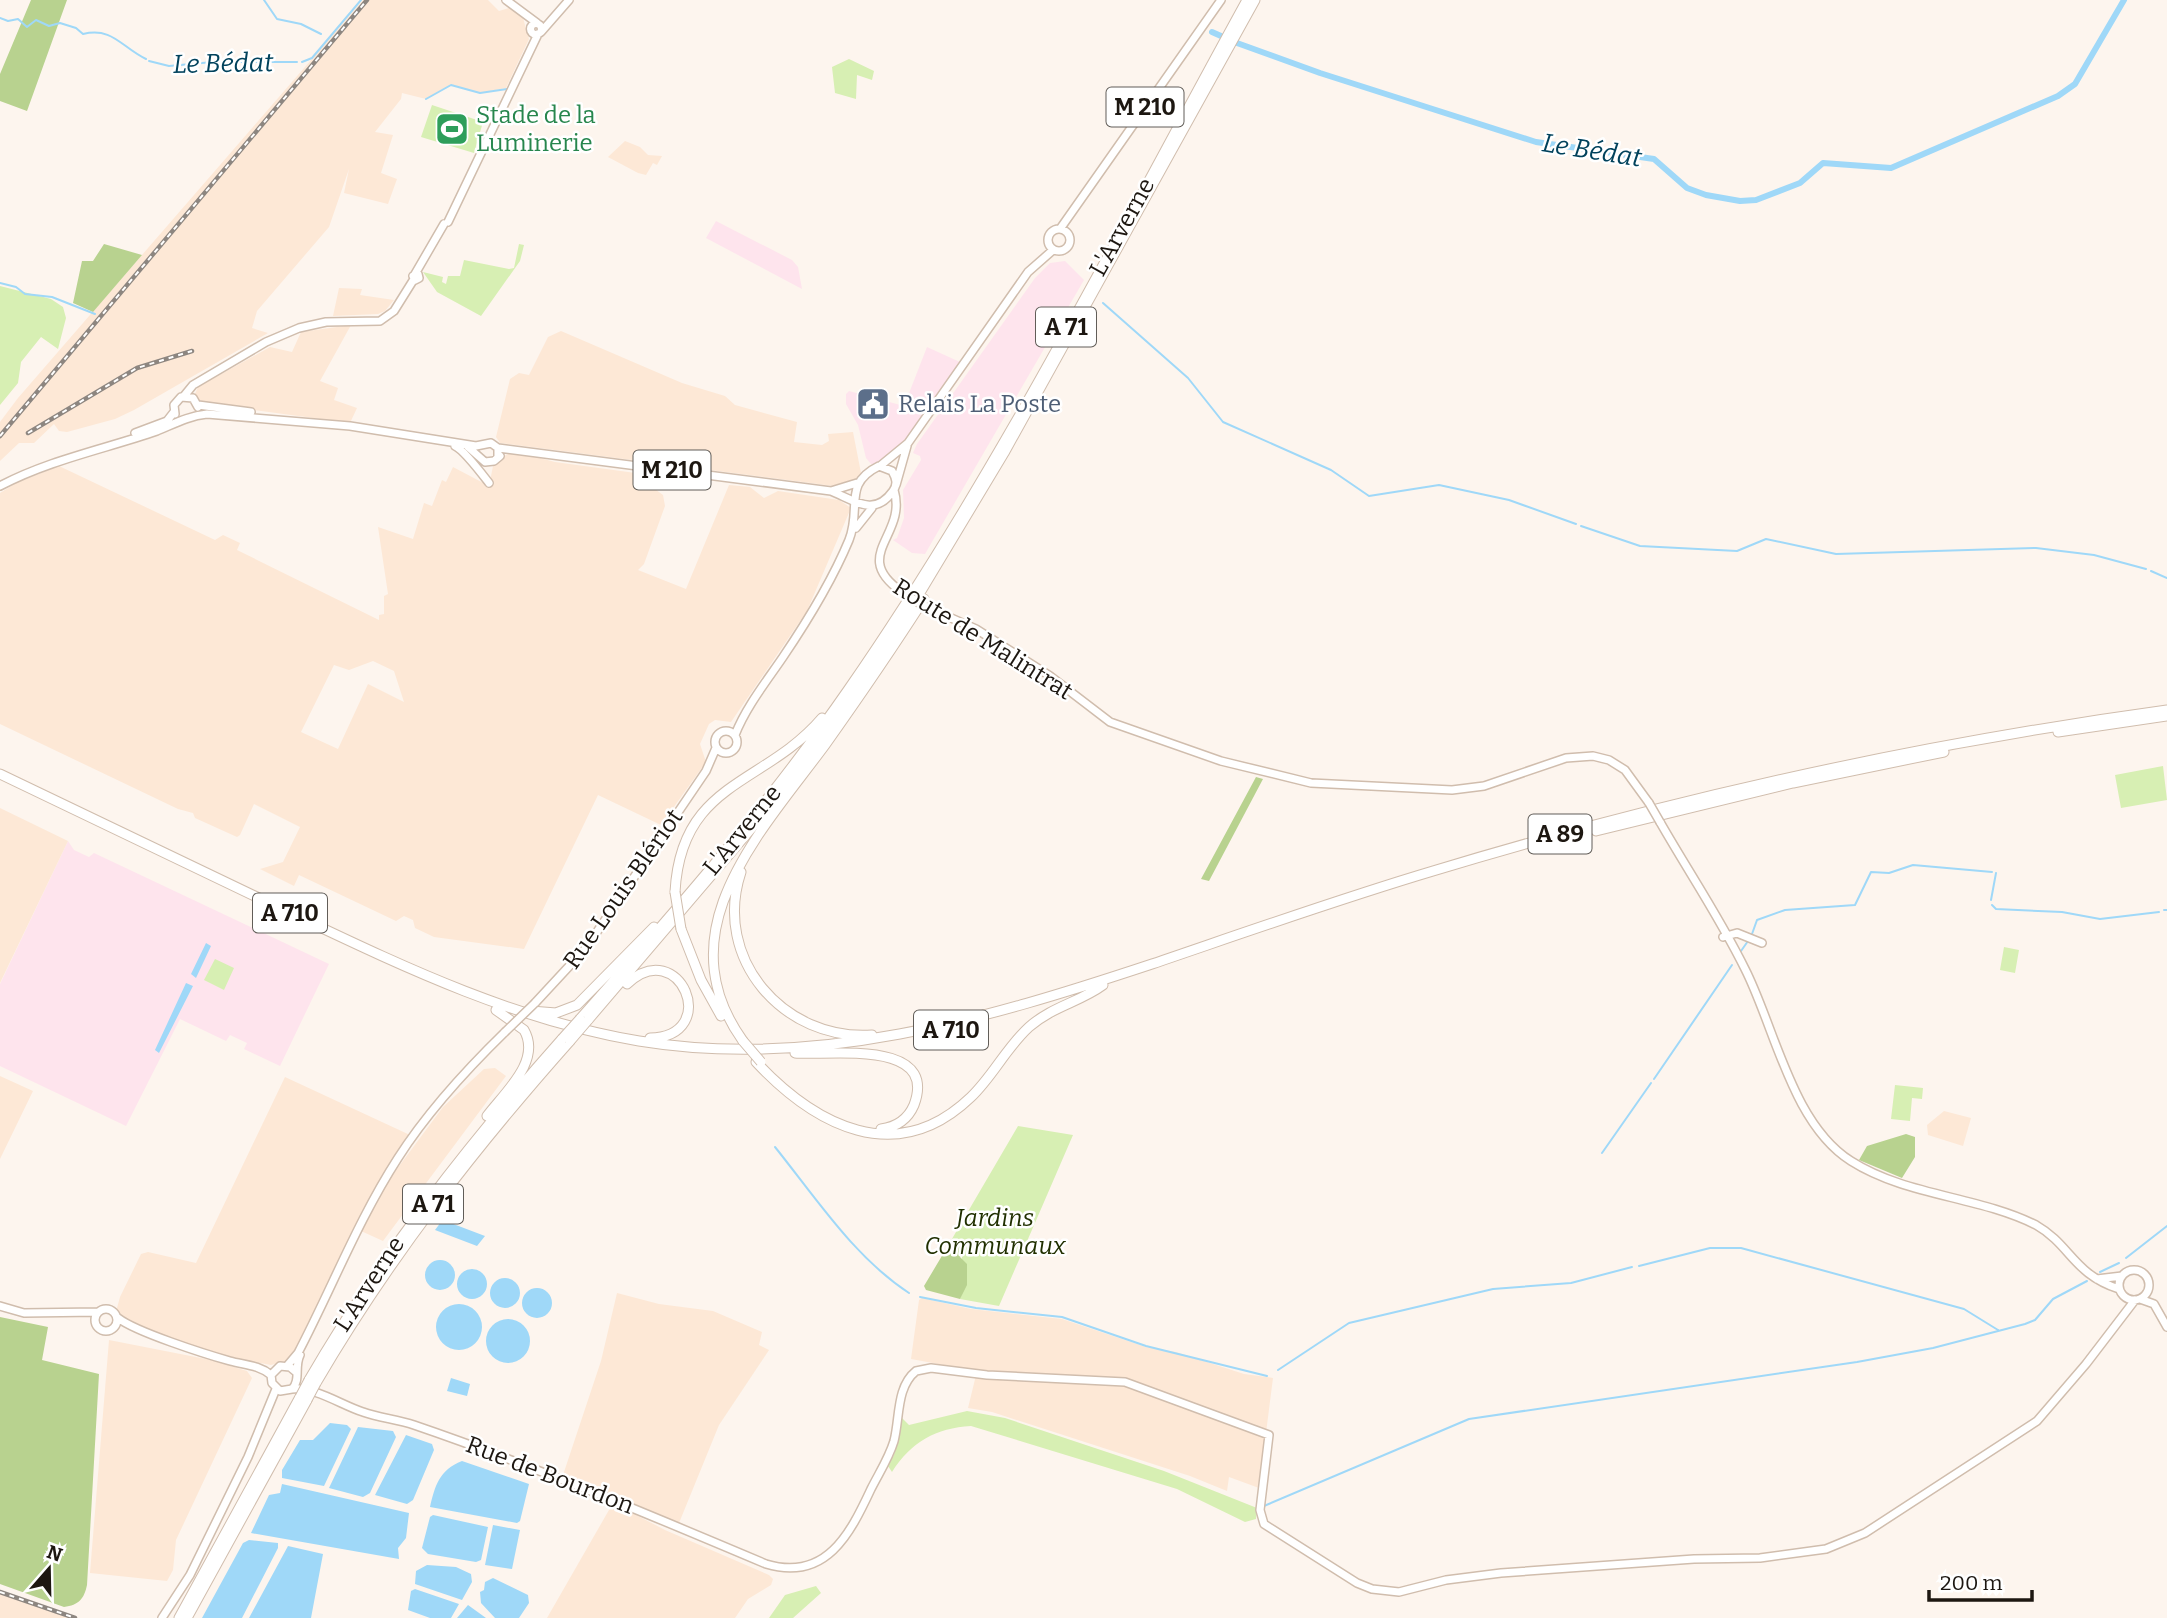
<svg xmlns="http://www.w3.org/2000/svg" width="2167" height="1618" viewBox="0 0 2167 1618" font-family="Bitter,serif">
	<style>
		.commercial { fill: #fee4ed }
		.built { fill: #fde8d6; fill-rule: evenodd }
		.green { fill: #d7efb3 }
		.forest { fill: #b8d28f }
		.water { fill: #9fd8f8 }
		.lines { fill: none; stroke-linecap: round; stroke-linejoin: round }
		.stream { stroke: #9fd8f8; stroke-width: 2 }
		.river { stroke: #9fd8f8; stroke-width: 6 }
		.major-casing { stroke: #d0bdad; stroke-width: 10 }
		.highway-casing { stroke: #d0bdad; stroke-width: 11 }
		.major { stroke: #fff; stroke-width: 7 }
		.highway { stroke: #fff; stroke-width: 9 }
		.rail-casing { stroke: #8d8680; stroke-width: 4.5 }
		.rail { stroke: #fff; stroke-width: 2; stroke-dasharray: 5; stroke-linecap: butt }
		.major-bridge-casing { stroke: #d0bdad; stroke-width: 10; stroke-linecap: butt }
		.highway-bridge-casing { stroke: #d0bdad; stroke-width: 11; stroke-linecap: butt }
		.major-bridge { stroke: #fff; stroke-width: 7 }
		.highway-bridge { stroke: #fff; stroke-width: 9 }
		.labels { text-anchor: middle; stroke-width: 5; stroke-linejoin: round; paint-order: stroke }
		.shield { fill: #fff; stroke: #615d58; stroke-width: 2 }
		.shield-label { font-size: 23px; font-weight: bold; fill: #1d1711 }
		.leisure-label { font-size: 24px; fill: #27864d; stroke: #fff; text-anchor: start }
		.street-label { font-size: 24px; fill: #1d1711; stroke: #fff }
		.service-label { font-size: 24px; fill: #4e5e75; stroke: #fff; text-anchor: start }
		.park-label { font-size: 24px; font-style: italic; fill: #213000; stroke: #fff }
		.water-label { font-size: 26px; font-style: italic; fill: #01425c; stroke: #fff }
	</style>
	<rect width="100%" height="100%" fill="#fdf5ee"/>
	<path class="commercial" d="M716 221 792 260 798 267 802 289 706 238Z
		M1065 261 1084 280 925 554 912 553 893 540 897 538 904 518 903 490 921 460 920 456 913 453 917 444 1035 278 1050 263Z
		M927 347 960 362 905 443 877 464H871L866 458 858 425 846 404V394L849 391 904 406Z
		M68 841 74 850 89 857 94 853 329 964 280 1066 244 1049 247 1043 230 1035 226 1041 180 1019 126 1126 0 1066V984Z"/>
	<path class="built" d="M363 0H488L499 11 509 8 523 18 529 39 506 88 480 93 451 85 426 99 402 93 401 99 375 132 393 135 381 173 397 179 388 204 344 193 349 169 329 227 257 311 252 328 268 333 134 410 115 419 67 432 59 431 54 424 34 443H19L0 461V422L18 398Z
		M625 141 640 147 648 155 662 156 657 165 653 163 646 175 638 173 608 157Z
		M339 288 362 289 360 295 394 300 385 311 378 314 333 316Z
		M351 325 320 381 338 388 334 400 357 408 350 423 201 403 195 394 198 387 270 347 292 352 301 332Z
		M561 331 682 383 725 396 735 405 797 422 794 442 822 445 829 441 828 434 853 432 861 473 855 481 841 487 500 443 496 437 510 379 519 373 529 375 548 337Z
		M514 451 555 462 650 475 658 480 655 489 663 495 665 506 644 564 638 570 686 589 729 485 750 487 764 498 778 491 839 500 851 508 807 611 731 722 715 720 709 724 700 744 706 762 661 825 598 795 524 949 434 937 415 928 413 920 404 916 396 921 299 875 294 886 260 869 283 862 300 827 254 804 240 835 237 837 195 818 193 813 178 809 0 724V493L16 483 59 466 215 540 223 535 240 543 237 550 379 620V615L384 614V596L388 594 378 527 413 539 424 503 432 506 442 480 446 482 453 467 489 486 494 461ZM373 661 394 671 404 702 368 684 338 749 301 732 334 665 349 670Z
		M0 808 68 841 0 983Z
		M495 1068 506 1076 383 1241 361 1231 388 1181 443 1107 484 1069Z
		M0 1076 33 1091 0 1159Z
		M285 1077 410 1135 360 1219 290 1360 271 1365 223 1356 132 1325 120 1318 117 1308 120 1297 141 1254 148 1252 196 1263Z
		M1944 1111 1971 1118 1963 1146 1928 1135 1927 1125Z
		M617 1293 659 1304 713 1311 762 1332 759 1345 769 1350 719 1425 679 1523 563 1475 601 1361Z
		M922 1298 971 1309 1062 1319 1146 1347 1176 1352 1244 1374 1273 1378 1259 1488 1229 1477 1227 1491 1190 1476 992 1412 968 1408 977 1371 911 1359 919 1300Z
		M109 1340 211 1360 247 1371 252 1378 176 1540 173 1570 167 1581 90 1573Z
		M613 1503 665 1530 769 1575 773 1579 771 1585 748 1599 735 1618H547Z
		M0 1593 10 1596 73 1618H0Z"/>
	<path class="green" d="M849 59 874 71 872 80 857 75 856 99 835 93 832 67Z
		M432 105 483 122 474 153 421 137Z
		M519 244 524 245 520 261 481 316 437 292 423 272 443 277 442 282 446 284 448 276H460L464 260 509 269 514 268Z
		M0 286 51 299 63 307 66 318 58 349 41 337 21 362 18 383 0 405Z
		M2163 766 2167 800 2121 808 2115 775Z
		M2004 947 2019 950 2015 973 2000 970Z
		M215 959 234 968 224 990 204 980Z
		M1895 1085 1923 1088 1922 1099 1912 1098 1910 1121 1891 1119Z
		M1018 1126 1073 1135 999 1306 960 1299C970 1278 957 1267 964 1247L949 1244Z
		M967 1411 1005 1418 1164 1471 1257 1508 1256 1519 1245 1522 1177 1489 971 1426C936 1428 911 1442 892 1472L888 1466 894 1455 901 1417 909 1425Z
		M816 1586 821 1593 793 1618H769L785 1595Z"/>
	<path class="forest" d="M31 0H67L27 111 0 101V74Z
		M104 244 142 255 93 312 73 303 82 261H93Z
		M1256 777 1263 779 1209 881 1201 879Z
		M1906 1134 1915 1137V1157L1902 1178 1859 1160 1867 1146Z
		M949 1244 964 1247 960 1257 967 1264V1285L960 1299 926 1290 924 1286Z
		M0 1317 48 1327 42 1360 99 1374 87 1585C84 1599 79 1605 64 1607L0 1584Z"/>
	<path class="water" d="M206 943 211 946 196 978 191 974Z
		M186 983 193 986 159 1053 155 1050Z
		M441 1222H448L485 1236 477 1246 435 1230Z
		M425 1275a15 15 0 1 1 30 0a15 15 0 1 1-30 0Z
		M457 1284a15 15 0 1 1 30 0a15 15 0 1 1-30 0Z
		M490 1293a15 15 0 1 1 30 0a15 15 0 1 1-30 0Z
		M522 1303a15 15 0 1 1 30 0a15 15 0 1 1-30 0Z
		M436 1327a23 23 0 1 1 46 0a23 23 0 1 1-46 0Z
		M486 1341a22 22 0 1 1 44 0a22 22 0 1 1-44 0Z
		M451 1378 470 1384 467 1396 447 1391Z
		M330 1423 347 1425 351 1429 324 1486 282 1478V1470L300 1440H313Z
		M358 1427 393 1431 396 1437 370 1493 363 1497 329 1488Z
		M406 1435 432 1444 434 1450 413 1500 407 1504 375 1495Z
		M462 1461 529 1484 520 1521 517 1523 430 1507C435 1486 439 1470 462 1461Z
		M282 1484 409 1513 406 1538 398 1548 399 1559 251 1533 269 1495 280 1493Z
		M433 1515 488 1527 481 1560 476 1562 428 1554 422 1548 430 1517Z
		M493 1525 520 1530 512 1569 485 1565Z
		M249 1540 278 1543V1548L242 1618H202L243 1543Z
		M288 1546 323 1554 311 1618H249Z
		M427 1565 456 1567 471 1574 472 1582 462 1600 415 1584 416 1571Z
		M493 1578 528 1595 529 1603 519 1618H495L481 1603 480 1592 484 1590 485 1582Z
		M415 1589 459 1604 451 1618H430L408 1610 411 1591Z
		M468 1605 486 1618H457Z"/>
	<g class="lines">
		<path class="stream" d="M264 0 277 19 301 24 321 34
			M0 18 8 21 18 19 27 27 36 20 49 26 60 23 76 28 83 34C113 27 121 47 146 59
			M149 61 169 66 213 62H297
			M302 62 312 58 361 0
			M426 99 451 85 480 93 507 89
			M0 283 16 287 25 294 52 297 95 314
			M1103 303 1188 378 1223 422 1331 470 1369 496 1439 485 1509 500 1576 524
			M1581 526 1640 546 1737 551 1766 539 1836 554 2036 548 2094 555 2146 569
			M2151 571 2167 578
			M1991 900 1996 873
			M1992 905 1996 909 2062 912 2100 919 2159 912
			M2164 910H2167
			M1752 934 1757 920 1785 910 1855 905 1871 872 1889 873 1913 865 1992 872
			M1741 951 1748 941
			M1654 1079 1732 965
			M775 1147C816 1198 854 1257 909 1293
			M1602 1153 1651 1083
			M2126 1258 2167 1226
			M1639 1266 1710 1248H1741L1964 1309 1998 1330
			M2100 1272 2119 1263
			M920 1297 976 1308 1062 1317 1146 1346 1267 1376
			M1278 1370 1349 1323 1493 1289 1571 1283 1632 1267
			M1264 1506 1469 1419 1857 1362 1933 1348 2025 1324 2035 1320 2053 1299 2087 1281"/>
		<path class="river" d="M1212 32 1221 36
			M1237 43 1320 73 1536 142 1654 159 1687 188 1706 195 1740 201 1756 200 1800 183 1823 163 1891 168 2058 96 2075 84 2124 0"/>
		<defs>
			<path id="major" d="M506 0 537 23
				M530.5 29a5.5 5.5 0 1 1 11 0a5.5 5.5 0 1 1-11 0Z
				M541 32 569 0
				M448 222 538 34
				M1048 240a11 11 0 1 1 22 0a11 11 0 1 1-22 0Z
				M1060 229 1221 0
				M415 274 444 224
				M418 274 419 278 415 280 413 276Z
				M184 396 193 385 266 342 299 328 326 322 380 321 394 311 414 279
				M198 405 251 412
				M175 414 174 405 181 397 193 398 198 407
				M135 433 167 421 174 412
				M455 446C464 450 482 474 489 483
				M468 447 485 462 494 461 500 456
				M498 448 831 491C854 500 874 518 893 491 898 484 896 478 892 471L879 466C842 484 862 508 849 540 832 581 808 620 783 657 766 682 746 707 735 735
				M880 466 908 443 1028 272 1053 250
				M896 485 907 446
				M0 486C49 460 105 449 157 431 174 424 188 416 207 414L350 426 476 446 491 443 498 448V457
				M894 490C908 536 849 555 902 592
				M831 491 857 483
				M856 528 872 508
				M924 606 976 629 1050 676 1110 722 1221 761 1311 783 1452 790 1484 786 1566 758 1593 756 1609 760 1625 770 1649 803
				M715 742a11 11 0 1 1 22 0a11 11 0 1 1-22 0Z
				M1660 822C1688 871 1720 918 1745 969 1775 1028 1792 1124 1851 1161 1906 1196 1978 1196 2036 1225 2071 1245 2073 1274 2119 1289
				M1723 937 1737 933 1762 943
				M535 1003 586 948 706 771 716 748
				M2119 1285a15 15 0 1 1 30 0a15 15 0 1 1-30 0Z
				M2097 1279 2122 1276
				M2140 1299 2154 1304 2167 1327
				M0 1306 24 1313 98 1312
				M95 1320a11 11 0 1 1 22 0a11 11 0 1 1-22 0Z
				M118 1318C136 1332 205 1354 230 1361 245 1365 259 1365 271 1375
				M287 1366 298 1353C332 1288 358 1220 398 1158 428 1111 465 1071 505 1032
				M296 1372 290 1367 280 1366 271 1375 272 1383 280 1391 292 1389C301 1380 294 1367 300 1355
				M292 1389C316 1387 341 1405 363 1412 379 1418 397 1419 414 1425 534 1466 650 1515 766 1564 826 1582 850 1534 871 1489 879 1473 889 1458 894 1441 900 1418 896 1387 916 1371L931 1368 987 1375 1125 1382 1269 1435 1260 1510 1264 1524 1357 1583 1372 1589 1399 1592 1446 1580 1501 1573 1694 1559 1760 1558 1826 1549 1865 1533 2037 1421 2086 1364 2135 1300
				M162 1618 190 1575 248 1457 276 1389"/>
			<path id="highway" d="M2058 732 2167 716
				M0 774C96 820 192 866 288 912 402 966 513 1020 639 1041 816 1070 986 1019 1152 964 1246 932 1339 899 1433 871 1674 798 1918 744 2167 710
				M1596 831 1793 783 1944 752
				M741 872C712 959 784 1041 872 1035
				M675 892C681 781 764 786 822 718
				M681 929 701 980 721 1016
				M627 984C679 934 723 1036 650 1038
				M531 1011 556 1013 577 1005 654 927
				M580 1019C674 913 767 807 848 690 998 474 1120 231 1247 0
				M588 1020 767 810 859 686 909 611 1004 453 1255 0
				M743 1041C664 931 760 833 825 745 859 697 892 649 924 599
				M795 1053C827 1056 939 1038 914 1105 908 1119 896 1127 881 1129
				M756 1062C815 1125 896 1169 971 1097 993 1076 1006 1048 1029 1027 1053 1006 1080 1002 1103 985
				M487 1116C504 1093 542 1061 524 1030L496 1010
				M309 1380C381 1256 467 1146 562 1039
				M316 1383C389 1258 475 1148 570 1041
				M179 1618 300 1397
				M187 1618 307 1400"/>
		</defs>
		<use href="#major" class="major-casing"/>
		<use href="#highway" class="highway-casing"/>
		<use href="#major" class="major"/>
		<use href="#highway" class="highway"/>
		<defs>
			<path id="rail" d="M28 433 137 368 192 351
				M0 436 367 0
				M0 1592 75 1618"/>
		</defs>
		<use href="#rail" class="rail-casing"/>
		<use href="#rail" class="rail"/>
		<defs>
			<path id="major-bridge" d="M902 592 924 606
				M1649 803 1660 822
				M505 1032 535 1003"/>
			<path id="highway-bridge" d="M675 892 681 929
				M562 1039 580 1019
				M570 1041 588 1020
				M743 1041 761 1062
				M300 1397 309 1380
				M307 1400 316 1383"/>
		</defs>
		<use href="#major-bridge" class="major-bridge-casing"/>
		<use href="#highway-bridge" class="highway-bridge-casing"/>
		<use href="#major-bridge" class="major-bridge"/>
		<use href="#highway-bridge" class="highway-bridge"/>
	</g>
	<defs>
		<symbol id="stadium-square" viewBox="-11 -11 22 22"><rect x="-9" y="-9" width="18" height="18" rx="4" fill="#2e9e5b" stroke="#fff"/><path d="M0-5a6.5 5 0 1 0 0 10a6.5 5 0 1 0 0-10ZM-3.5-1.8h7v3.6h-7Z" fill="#fff"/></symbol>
		<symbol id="civic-square" viewBox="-11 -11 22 22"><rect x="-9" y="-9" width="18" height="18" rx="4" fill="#5c6f8a" stroke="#fff"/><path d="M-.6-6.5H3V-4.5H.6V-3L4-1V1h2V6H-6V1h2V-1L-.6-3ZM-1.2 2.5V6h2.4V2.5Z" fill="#fff"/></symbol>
	</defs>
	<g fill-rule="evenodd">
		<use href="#stadium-square" x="433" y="110" width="38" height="38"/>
		<use href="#civic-square" x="854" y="385" width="38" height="38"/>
	</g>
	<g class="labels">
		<g class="shield">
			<rect x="1106.5" y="87.5" width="77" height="39" rx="5"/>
			<rect x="1036" y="307.5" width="60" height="39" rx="5"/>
			<rect x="633.5" y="450.5" width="77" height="39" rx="5"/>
			<rect x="1528.5" y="814.5" width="63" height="39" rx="5"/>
			<rect x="253" y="893.5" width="74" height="39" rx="5"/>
			<rect x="914" y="1010.5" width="74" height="39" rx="5"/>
			<rect x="403" y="1184.5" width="60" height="39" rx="5"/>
		</g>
		<g class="shield-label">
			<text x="1145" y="115">M 210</text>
			<text x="1066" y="335">A 71</text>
			<text x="672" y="478">M 210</text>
			<text x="1560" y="842">A 89</text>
			<text x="290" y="921">A 710</text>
			<text x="951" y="1038">A 710</text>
			<text x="433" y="1212">A 71</text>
		</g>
		<g class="leisure-label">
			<text x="476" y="123">Stade de la<tspan x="476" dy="28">Luminerie</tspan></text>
		</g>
		<g class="street-label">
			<text transform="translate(1122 227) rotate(-61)" y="8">L'Arverne</text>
			<text transform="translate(983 639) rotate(32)" y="8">Route de Malintrat</text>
			<text transform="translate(742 830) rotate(-51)" y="8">L'Arverne</text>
			<text transform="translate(623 889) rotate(-55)" y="8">Rue Louis Blériot</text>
			<text transform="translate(369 1284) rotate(-57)" y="8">L'Arverne</text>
			<text transform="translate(550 1475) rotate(21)" y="8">Rue de Bourdon</text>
		</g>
		<g class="service-label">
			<text x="898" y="412">Relais La Poste</text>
		</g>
		<g class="park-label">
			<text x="995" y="1226">Jardins<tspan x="995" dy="28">Communaux</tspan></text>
		</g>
		<g class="water-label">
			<text transform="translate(223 63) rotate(-1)" y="9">Le Bédat</text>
			<text transform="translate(1592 150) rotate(9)" y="9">Le Bédat</text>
		</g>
	</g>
	<g transform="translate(49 1569) rotate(20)" stroke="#ffffff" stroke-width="5" paint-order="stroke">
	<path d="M0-5L12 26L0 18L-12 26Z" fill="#1d1711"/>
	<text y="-10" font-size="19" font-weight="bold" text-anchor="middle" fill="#1d1711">N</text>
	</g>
	<path d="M1929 1590v10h103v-10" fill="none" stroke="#1d1711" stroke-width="3.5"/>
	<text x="1940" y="1590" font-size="21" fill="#1d1711" stroke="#ffffff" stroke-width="5" paint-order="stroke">200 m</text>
</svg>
